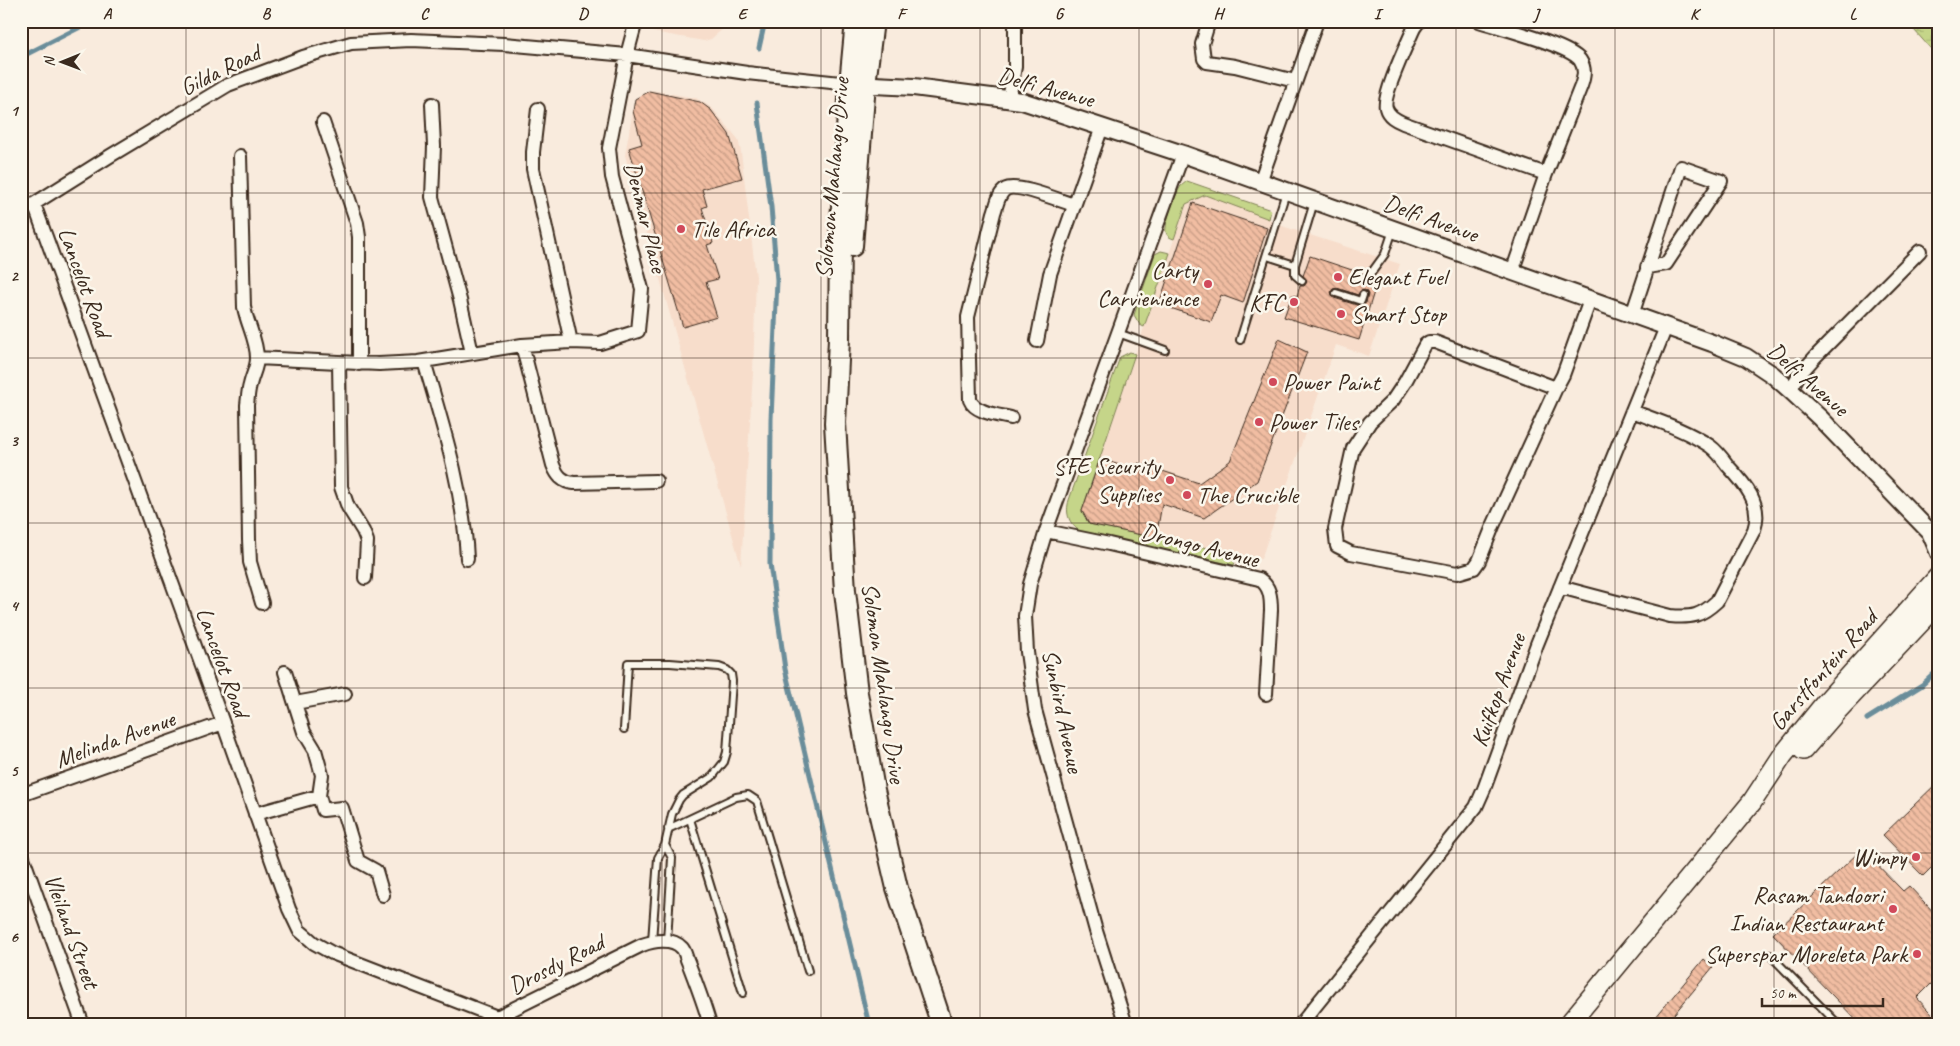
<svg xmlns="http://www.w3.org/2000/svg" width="1960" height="1046" viewBox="0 0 1960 1046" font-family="Caveat,sans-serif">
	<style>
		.built { fill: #f7ddcb }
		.grass { fill: #c5d589; stroke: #808054 }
		.wetland { fill: url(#wetland-marsh); stroke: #808054 }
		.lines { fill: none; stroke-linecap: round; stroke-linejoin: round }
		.stream { stroke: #6a8d9a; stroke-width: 5 }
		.building { fill: url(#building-back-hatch); stroke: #3b2a1e; fill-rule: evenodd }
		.service-casing { stroke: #3b2a1e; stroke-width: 10 }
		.minor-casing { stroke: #3b2a1e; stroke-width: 16 }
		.tertiary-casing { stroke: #3b2a1e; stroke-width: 20 }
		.secondary-casing { stroke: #3b2a1e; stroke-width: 22 }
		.primary-casing { stroke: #3b2a1e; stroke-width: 24 }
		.service { stroke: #fbf7ec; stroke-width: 6 }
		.minor { stroke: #fbf7ec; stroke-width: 12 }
		.tertiary { stroke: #fbf7ec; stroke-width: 16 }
		.secondary { stroke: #fbf7ec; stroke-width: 19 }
		.primary { stroke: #fbf7ec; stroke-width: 20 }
		.grid { fill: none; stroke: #3b2a1e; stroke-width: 1; stroke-opacity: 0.55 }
		.poi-dot { fill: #d1495b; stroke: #fbf7ec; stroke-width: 2 }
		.labels { text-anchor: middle; stroke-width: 5; stroke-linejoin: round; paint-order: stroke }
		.street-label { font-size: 24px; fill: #3b2a1e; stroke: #fbf7ec }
		.poi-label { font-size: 24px; fill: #3b2a1e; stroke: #fbf7ec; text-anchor: start }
		.neatline { fill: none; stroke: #3b2a1e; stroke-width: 2 }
		.grid-label { font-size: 16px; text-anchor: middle; font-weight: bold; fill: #3b2a1e }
	</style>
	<defs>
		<pattern id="wetland-marsh" width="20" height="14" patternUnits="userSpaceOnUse" patternTransform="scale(1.25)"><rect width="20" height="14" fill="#c5d589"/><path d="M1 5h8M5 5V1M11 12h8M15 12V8" fill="none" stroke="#aab776"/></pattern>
		<pattern id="building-back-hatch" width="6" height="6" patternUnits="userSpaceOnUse" patternTransform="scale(1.25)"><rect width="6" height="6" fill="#f1bda2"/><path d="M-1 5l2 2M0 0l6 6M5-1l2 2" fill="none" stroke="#c49a83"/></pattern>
	</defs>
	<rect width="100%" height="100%" fill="#f9ebdd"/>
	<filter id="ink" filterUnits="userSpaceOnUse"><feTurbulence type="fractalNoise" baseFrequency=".02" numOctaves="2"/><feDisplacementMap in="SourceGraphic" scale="10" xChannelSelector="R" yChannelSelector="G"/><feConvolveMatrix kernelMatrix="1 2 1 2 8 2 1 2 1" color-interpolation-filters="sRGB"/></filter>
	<g filter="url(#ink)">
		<path class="built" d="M655 21H732L711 39 704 41 653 32Z
			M651 90 696 98 712 108 738 139 741 152 756 277 753 373 741 566 625 155 635 99Z
			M1205 195 1261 215 1285 227 1400 264 1369 356 1336 345 1261 559 1089 524 1082 511 1186 204Z"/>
		<path class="grass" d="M1187 181 1271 210 1269 219 1205 195 1186 204 1174 239C1170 238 1167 236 1166 232 1164 225 1176 192 1181 186 1183 184 1185 183 1187 181Z
			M1161 251 1170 253 1144 327 1140 325 1134 315 1155 254Z
			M1130 352 1135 354 1082 511 1089 524 1237 554 1234 565 1081 532C1069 524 1065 514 1069 500L1120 357Z"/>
		<path class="wetland" d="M1906 21H1939V58Z"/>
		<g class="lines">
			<path class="stream" d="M759 48 765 21
				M21 57 92 21
				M757 103 771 207 777 280 771 419 770 564 785 669 869 1025
				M1867 719 1922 685 1939 669"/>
		</g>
		<path class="building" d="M649 91 700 102 711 110 729 134 742 178 702 189 707 206 702 208 713 243 707 245 718 279 706 282 717 317 683 327 629 148 642 144 633 111 635 99Z
			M1193 203 1267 228 1243 303 1221 295 1211 322 1159 304Z
			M1310 256 1364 274 1365 278 1368 281 1374 277 1378 279 1359 340 1284 317 1292 295 1297 296 1300 286H1304L1307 282 1303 276ZM1337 288 1358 295 1360 291 1365 290 1368 294 1366 303 1360 306 1334 298 1331 292 1333 289Z
			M1279 339 1307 352 1257 481 1204 518 1162 504 1156 538 1089 524 1082 511 1100 459 1136 470 1138 463 1199 483 1230 461Z
			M1939 781V860L1923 876 1883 835Z
			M1862 849 1903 891 1909 886 1939 918V976L1917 998 1939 1022V1025H1861L1773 934Z
			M1704 959 1713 967 1665 1025H1663L1655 1018Z"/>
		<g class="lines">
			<defs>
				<path id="service" d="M1267 256 1295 265V275L1302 281
					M1295 265 1314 202
					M1369 276 1385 254 1393 230
					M1336 293 1361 301 1363 295
					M1118 333 1165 350
					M1240 340 1286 192
					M624 729 628 663H670L719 667 727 670 731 674 732 681 727 752 724 762 712 777 683 795 679 800 672 814 665 845 658 858 652 941
					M690 819 743 993
					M668 829 736 797 748 795 757 801 808 971
					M665 845 672 858 667 941
					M1770 955 1839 1025"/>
				<path id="minor" d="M1209 21 1202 44 1204 59 1207 62 1235 66 1295 81
					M1419 21 1414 28C1408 42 1382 96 1386 108 1388 116 1396 120 1403 123L1546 174
					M1479 21C1500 28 1569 45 1580 60 1586 69 1584 77 1581 86L1546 174 1512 272
					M1009 99 1015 67V21
					M432 104 434 146 432 197 460 300 472 353
					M538 109 533 152V169L571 342
					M323 122 357 223 359 237V364
					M240 156 244 307C247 324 257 340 257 358 257 368 252 375 250 385 248 391 248 398 247 405L249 540 250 562 262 603
					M1260 182 1317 21
					M34 204 223 723 289 909 299 930 314 943 332 953 497 1017
					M21 212 110 156 228 85 303 57 351 43 411 40 504 44 627 55 747 73 850 84
					M1632 315 1681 167 1721 181 1666 264 1647 267
					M1037 341 1050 274 1102 127
					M522 345 553 465C557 475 562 482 574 483L656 481
					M257 358 379 364 418 362 522 345 571 342 600 343 638 331 642 289 612 177 609 148 627 55 636 21
					M424 361C443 426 464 491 467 559
					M339 362 341 487 348 507 363 531 367 541 365 578
					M1556 388 1435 342H1429L1425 345 1405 382 1393 400 1370 422 1353 448 1335 529 1337 546 1351 553 1457 573 1474 568 1479 561 1493 526 1556 388 1563 375 1590 300
					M1790 390 1799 375 1816 356 1920 251
					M1011 418C999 415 975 413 970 400L968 317 994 213C997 205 998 194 1006 189 1017 183 1061 201 1074 205
					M1046 531 1109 544 1259 579C1270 586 1271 597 1271 610L1266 694
					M1560 587 1670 616C1692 618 1701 616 1717 601L1754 530C1763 504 1745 484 1728 466 1723 459 1717 451 1710 446 1686 430 1658 421 1632 411
					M285 672 304 732 315 750 322 775 319 796
					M295 703 345 694
					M21 795 223 723
					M255 814 319 796 323 810 342 808 358 861 376 871 383 895
					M21 852 83 1025
					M493 1025 497 1017 642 945C653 941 672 937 682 948 685 951 686 958 688 962 696 983 704 1003 710 1025
					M1126 1025 1096 931 1035 710 1027 652 1025 616 1030 584 1046 531 1183 154
					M1300 1025 1476 807 1484 789 1537 644 1666 327"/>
				<path id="tertiary" d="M854 84 914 87 1022 101 1183 154 1712 343 1746 357 1773 375 1790 390 1820 418 1930 532 1939 537
					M1930 532 1939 553"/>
				<path id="secondary" d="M1803 750 1835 713 1939 603
					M1568 1025 1752 802 1783 755 1826 702 1939 576"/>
				<path id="primary" d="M856 21 850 84 840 237 839 339 835 423 845 591 857 693 874 790 897 888 942 1025
					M852 246 865 84 873 21"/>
			</defs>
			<use href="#service" class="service-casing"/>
			<use href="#minor" class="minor-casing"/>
			<use href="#tertiary" class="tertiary-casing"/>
			<use href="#secondary" class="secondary-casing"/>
			<use href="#primary" class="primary-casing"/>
			<use href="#service" class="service"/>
			<use href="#minor" class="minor"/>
			<use href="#tertiary" class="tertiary"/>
			<use href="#secondary" class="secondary"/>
			<use href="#primary" class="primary"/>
		</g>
	</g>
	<path class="grid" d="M186 21V1025M345 21V1025M504 21V1025M662 21V1025M821 21V1025M980 21V1025M1139 21V1025M1298 21V1025M1456 21V1025M1615 21V1025M1774 21V1025M21 193H1939M21 358H1939M21 523H1939M21 688H1939M21 853H1939"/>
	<g class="poi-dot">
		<circle cx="681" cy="229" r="5"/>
		<circle cx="1338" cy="277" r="5"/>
		<circle cx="1208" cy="284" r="5"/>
		<circle cx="1294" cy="302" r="5"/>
		<circle cx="1341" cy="314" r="5"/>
		<circle cx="1273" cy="382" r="5"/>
		<circle cx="1259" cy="422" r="5"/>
		<circle cx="1170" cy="480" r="5"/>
		<circle cx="1187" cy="495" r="5"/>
		<circle cx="1916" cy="857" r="5"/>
		<circle cx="1893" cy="909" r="5"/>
		<circle cx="1917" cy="954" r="5"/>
	</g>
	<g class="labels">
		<g class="street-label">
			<text transform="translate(220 70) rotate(-26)" y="8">Gilda Road</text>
			<text transform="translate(1046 87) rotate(15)" y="8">Delfi Avenue</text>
			<text transform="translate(832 178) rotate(-85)" y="8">Solomon Mahlangu Drive</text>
			<text transform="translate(646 217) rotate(76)" y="8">Denmar Place</text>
			<text transform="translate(1431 218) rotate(20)" y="8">Delfi Avenue</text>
			<text transform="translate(85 282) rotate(70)" y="8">Lancelot Road</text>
			<text transform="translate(1808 379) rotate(41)" y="8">Delfi Avenue</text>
			<text transform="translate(1200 545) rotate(14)" y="8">Drongo Avenue</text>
			<text transform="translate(223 662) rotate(70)" y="8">Lancelot Road</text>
			<text transform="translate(1823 670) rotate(-49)" y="8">Garstfontein Road</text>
			<text transform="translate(884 683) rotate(82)" y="8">Solomon Mahlangu Drive</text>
			<text transform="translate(1498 690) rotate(-70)" y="8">Kuifkop Avenue</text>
			<text transform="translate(1063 711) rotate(78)" y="8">Sunbird Avenue</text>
			<text transform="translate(115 739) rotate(-20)" y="8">Melinda Avenue</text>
			<text transform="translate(72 931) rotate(70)" y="8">Vleiland Street</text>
			<text transform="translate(556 964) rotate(-27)" y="8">Drosdy Road</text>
		</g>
		<g class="poi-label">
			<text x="691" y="237">Tile Africa</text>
			<text x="1198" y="278" text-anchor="end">Carty<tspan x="1198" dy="28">Carvienience</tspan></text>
			<text x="1348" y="285">Elegant Fuel</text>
			<text x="1284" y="310" text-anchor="end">KFC</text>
			<text x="1351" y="322">Smart Stop</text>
			<text x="1283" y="390">Power Paint</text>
			<text x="1269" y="430">Power Tiles</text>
			<text x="1160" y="474" text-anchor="end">SFE Security<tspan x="1160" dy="28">Supplies</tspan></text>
			<text x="1197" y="503">The Crucible</text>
			<text x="1906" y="865" text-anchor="end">Wimpy</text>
			<text x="1883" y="903" text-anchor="end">Rasam Tandoori<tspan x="1883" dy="28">Indian Restaurant</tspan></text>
			<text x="1907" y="962" text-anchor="end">Superspar Moreleta Park</text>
		</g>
	</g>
	<rect width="1960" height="1046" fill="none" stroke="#fbf7ec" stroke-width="55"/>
	<g transform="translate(62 62) rotate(269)" stroke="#fbf7ec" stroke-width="4" paint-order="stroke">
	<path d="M0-4L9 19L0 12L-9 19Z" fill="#3b2a1e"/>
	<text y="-8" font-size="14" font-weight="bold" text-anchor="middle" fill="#3b2a1e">N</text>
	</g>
	<path d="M1762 998v8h121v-8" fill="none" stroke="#3b2a1e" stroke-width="2.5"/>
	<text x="1770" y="998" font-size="15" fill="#3b2a1e" stroke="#fbf7ec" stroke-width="4" paint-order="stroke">50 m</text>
	<rect x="28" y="28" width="1904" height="990" class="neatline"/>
	<g class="grid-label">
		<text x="107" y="19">A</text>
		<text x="266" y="19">B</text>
		<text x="424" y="19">C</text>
		<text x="583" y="19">D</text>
		<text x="742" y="19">E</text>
		<text x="901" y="19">F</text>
		<text x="1059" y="19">G</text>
		<text x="1218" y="19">H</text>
		<text x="1377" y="19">I</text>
		<text x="1536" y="19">J</text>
		<text x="1694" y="19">K</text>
		<text x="1853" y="19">L</text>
		<text x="14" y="116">1</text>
		<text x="14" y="281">2</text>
		<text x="14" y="446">3</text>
		<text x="14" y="611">4</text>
		<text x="14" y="776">5</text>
		<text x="14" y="942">6</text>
	</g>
</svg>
